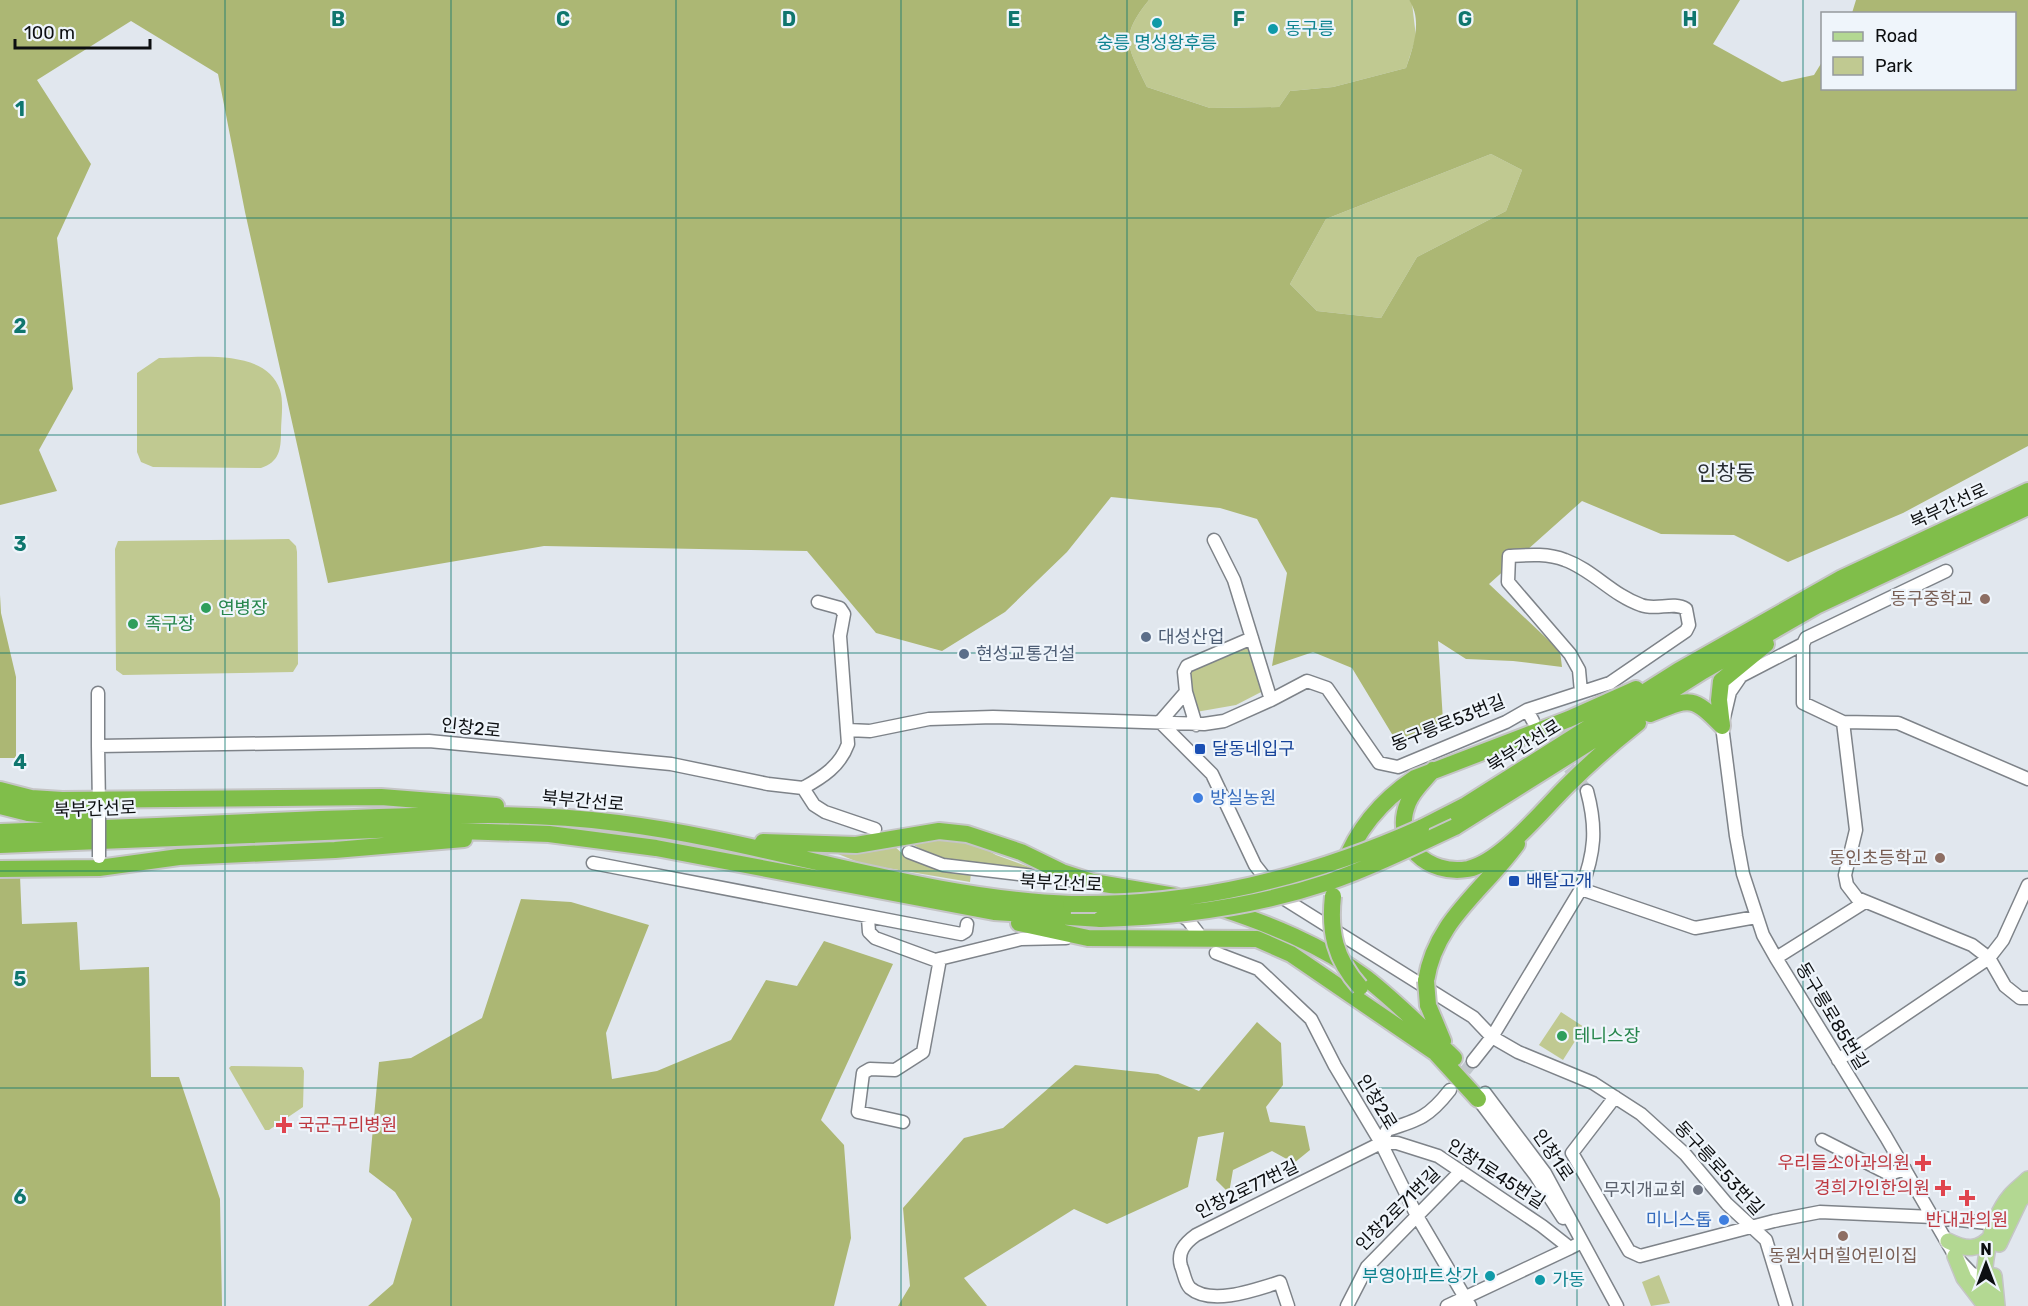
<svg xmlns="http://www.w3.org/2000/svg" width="2028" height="1306" viewBox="0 0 2028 1306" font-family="Rubik,'Noto Sans KR',sans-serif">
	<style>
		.green { fill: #c0c991 }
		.forest { fill: #acb774; fill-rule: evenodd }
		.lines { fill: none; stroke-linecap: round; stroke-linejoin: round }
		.minor-tunnel { stroke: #c1c7cd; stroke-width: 12; stroke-dasharray: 12 6; stroke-linecap: butt }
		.minor-casing { stroke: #7e8389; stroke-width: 15 }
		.major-casing { stroke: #c5c5c6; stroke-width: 18 }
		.highway-casing { stroke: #c5c5c6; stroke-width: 20 }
		.minor { stroke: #fff; stroke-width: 12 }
		.major { stroke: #b3d892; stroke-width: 15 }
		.highway { stroke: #80be4a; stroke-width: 16 }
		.minor-bridge-casing { stroke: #7e8389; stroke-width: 15; stroke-linecap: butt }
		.highway-bridge-casing { stroke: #c5c5c6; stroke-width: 20; stroke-linecap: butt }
		.minor-bridge { stroke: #fff; stroke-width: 12 }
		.highway-bridge { stroke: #80be4a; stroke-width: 16 }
		.grid { fill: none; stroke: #0f766e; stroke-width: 1.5; stroke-opacity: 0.55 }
		.culture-dot { fill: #0f9aa8; stroke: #eff5fb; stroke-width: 2 }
		.education-dot { fill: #8d6e63; stroke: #eff5fb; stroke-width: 2 }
		.leisure-dot { fill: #2e9e5b; stroke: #eff5fb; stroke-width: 2 }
		.service-dot { fill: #5c6f8a; stroke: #eff5fb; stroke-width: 2 }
		.transit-dot { fill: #1a4fb4; stroke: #eff5fb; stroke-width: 2 }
		.shop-dot { fill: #3f7fe0; stroke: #eff5fb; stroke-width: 2 }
		.health-dot { fill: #e0444e; stroke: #eff5fb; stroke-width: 2 }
		.worship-dot { fill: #6b7280; stroke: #eff5fb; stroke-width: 2 }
		.labels { text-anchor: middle; stroke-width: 4.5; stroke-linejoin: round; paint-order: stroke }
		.culture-label { font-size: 18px; fill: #0d838f; stroke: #eff5fb; text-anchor: start }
		.street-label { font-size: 18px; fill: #0d0f11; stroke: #eff5fb }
		.education-label { font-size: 18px; fill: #785e54; stroke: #eff5fb; text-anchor: end }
		.leisure-label { font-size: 18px; fill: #27864d; stroke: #eff5fb; text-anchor: start }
		.service-label { font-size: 18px; fill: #4e5e75; stroke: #eff5fb; text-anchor: start }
		.transit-label { font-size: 18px; fill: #164399; stroke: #eff5fb; text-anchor: start }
		.shop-label { font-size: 18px; fill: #366cbe; stroke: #eff5fb; text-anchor: start }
		.health-label { font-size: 18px; fill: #be3a42; stroke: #eff5fb; text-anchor: end }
		.worship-label { font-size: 18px; fill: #5b616d; stroke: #eff5fb; text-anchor: end }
		.quarter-label { font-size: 21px; fill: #282d32; stroke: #eff5fb }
		.grid-label { font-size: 20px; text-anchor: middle; font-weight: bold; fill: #0f766e; stroke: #eff5fb; stroke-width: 4.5; stroke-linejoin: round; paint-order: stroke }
	</style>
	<rect width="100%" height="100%" fill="#e1e7ee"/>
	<path class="green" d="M1149 0H1409L1412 3 1416 37 1406 68 1333 87 1290 91 1279 107 1210 108 1147 87C1128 47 1118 38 1149 0Z
		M1491 154 1522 170 1506 211 1417 257 1381 318 1317 311 1290 284 1326 219Z
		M159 358C195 358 266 347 280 390 284 403 281 419 281 432 281 450 279 462 261 468L153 467 141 462 137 452V373Z
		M289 539 296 546 297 552 298 664 293 672 123 675 116 670 115 549 118 541Z
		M1251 643 1265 690 1236 705 1196 712 1188 672Z
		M926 838 970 840 996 855 1046 873C1000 867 948 868 909 842Z
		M893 845 905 856 971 873 970 882 863 864 838 854Z
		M1561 1012 1584 1027 1563 1060 1539 1045Z
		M231 1066 302 1067 304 1071 303 1107 269 1130H265L229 1068Z
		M1659 1275 1670 1303 1651 1306 1642 1282Z"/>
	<path class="forest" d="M0 0H1149C1118 38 1128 47 1147 87L1210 108 1279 107 1290 91 1333 87 1406 68C1413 48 1423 20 1409 0H1740L1713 44 1782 82 1814 75 1822 62V88H2014V14L1852 13 1856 0H2028V446L1903 513 1788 562 1734 535 1661 534 1582 501 1489 584 1560 651 1562 667 1513 661 1466 659 1438 641 1443 721 1398 744 1352 668 1313 652 1272 666 1287 573 1257 519 1220 508 1111 497 1067 552 1005 612 942 651 876 633 807 551 544 546 328 583 245 212 218 74 131 21 37 80 91 164 57 238 73 389 39 450 57 491 0 505ZM1491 154 1522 170 1506 211 1417 257 1381 318 1317 311 1290 284 1326 219Z
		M0 595 1 613 16 677V758H0Z
		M20 876 22 924 77 922 80 970 149 967 151 1077H179L220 1199 222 1306H0V877Z
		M521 899 571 902 649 925 606 1033 612 1079 657 1071 731 1040 766 980 797 986 824 941 893 964 821 1120 844 1145 851 1238 834 1306H368L393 1284 412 1219 395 1192 369 1172 379 1062 411 1058 482 1018Z
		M1257 1022 1281 1043 1283 1085 1266 1107 1270 1122 1305 1126 1310 1150 1294 1163 1272 1151 1233 1170 1229 1193 1216 1180 1224 1132 1198 1137 1188 1187 1107 1224 1074 1209 964 1278 987 1306H898L910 1286 903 1208 964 1138 1003 1128 1075 1065 1158 1074 1199 1091Z"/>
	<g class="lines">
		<path class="minor-tunnel" d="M1536 725 1587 791
			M1454 1085 1473 1061"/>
		<defs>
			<path id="minor" d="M1214 540 1234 580 1271 700 1307 681 1327 688 1379 763 1398 767 1506 722 1527 710 1533 721
				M1252 638 1187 666 1184 672 1186 692 1160 722 1212 774 1255 865 1273 888 1286 900 1473 1017 1492 1037 1518 1052 1593 1083 1641 1114 1685 1154 1727 1204 1766 1240 1786 1306
				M1803 644 1741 676 1730 692 1722 726 1736 836 1743 874 1763 935 1776 958 1886 1137 1955 1256 1971 1273 1990 1284
				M1186 692 1196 725
				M98 693V746
				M1527 710 1610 683 1686 631 1689 625 1686 609C1673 601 1656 611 1641 605 1612 595 1593 570 1565 560 1547 553 1527 555 1509 556L1508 582 1570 654 1579 670 1581 692
				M1843 722 1898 723 2028 779
				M848 730 870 731 929 719 993 717 1204 724 1224 721 1271 700
				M803 788C823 777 840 766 848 744L840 636 844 614 840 608 818 602
				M99 805 98 746 429 741 671 764 768 784 803 788 814 805 825 812 875 829
				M909 852 943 865 1076 881
				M593 863 961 934 966 931 967 924
				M2028 885 2003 940 1989 958 2005 986 2020 998H2028
				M1581 889 1695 928 1756 917
				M1178 913 1188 920 1198 933
				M868 918 869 932 875 938 935 960 1021 939 1066 938
				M1216 953 1258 969 1311 1019 1335 1066 1381 1143 1417 1216 1470 1306
				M1776 958 1865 902
				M1838 1060 1989 958 1972 945 1857 898 1847 885 1845 875 1856 830 1843 722 1803 703V644L1806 638 1946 571
				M1473 1061 1492 1037 1581 889C1595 853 1597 828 1587 791
				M1485 1093 1545 1173 1617 1306
				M1615 1097 1572 1153 1629 1251 1640 1256 1774 1221 1820 1212 1933 1217 1996 1224
				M1478 1099 1536 1176 1563 1218
				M903 1122 858 1112 863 1073 870 1069 895 1070 923 1052 940 959
				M1822 1140 1889 1174 1905 1169
				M1381 1143 1387 1130C1419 1120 1429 1117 1450 1090
				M1288 1306 1280 1282C1255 1290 1211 1306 1190 1288 1185 1283 1184 1273 1181 1266 1177 1252 1185 1243 1196 1235L1381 1143H1397L1438 1156 1542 1226 1570 1248 1582 1242
				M1347 1306 1367 1267 1461 1171
				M1447 1306 1570 1248"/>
			<path id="major" d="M1948 1241C1966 1250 1978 1251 1992 1236
				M1999 1244 2020 1200 2028 1193
				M1955 1256 1964 1278 1984 1304
				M1994 1276 1997 1306
				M1985 1306C1981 1273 1988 1222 2010 1196 2015 1190 2022 1185 2028 1179"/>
			<path id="highway" d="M1650 714C1690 698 1692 695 1722 726
				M1722 726 1719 700 1721 681 1766 644
				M1433 770C1424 781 1413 790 1408 803 1391 844 1429 876 1468 869 1502 862 1544 808 1569 784 1590 763 1614 742 1638 723
				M0 790 31 798 62 800 381 797 496 806
				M0 806 28 813 92 819
				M1455 827 1703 671 1816 606 2028 507
				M1421 828 1466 805 1678 671 1842 578 2028 491
				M0 832C107 828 213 824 320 819 419 816 519 810 618 823 771 842 917 898 1071 904
				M763 842 856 845 939 831 967 834 1021 852 1062 872 1093 882 1175 896
				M0 845 401 829 549 834 656 848 994 912 1101 919
				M1343 867C1357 829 1382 800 1415 778L1569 719 1636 689
				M0 869 99 868 179 857 335 850 464 839
				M1217 907C1269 924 1322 945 1366 978 1397 1002 1425 1031 1454 1058
				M1019 923 1088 938 1257 939 1291 954 1436 1053
				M1426 981C1435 921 1483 891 1517 844
				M1428 1005 1443 1041
				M1435 1052 1478 1099"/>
		</defs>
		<use href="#minor" class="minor-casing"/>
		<use href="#major" class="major-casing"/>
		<use href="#highway" class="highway-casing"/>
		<use href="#minor" class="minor"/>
		<use href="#major" class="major"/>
		<use href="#highway" class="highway"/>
		<defs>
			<path id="minor-bridge" d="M99 805V857"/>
			<path id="highway-bridge" d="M1333 896C1329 932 1335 959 1360 987
				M1071 904C1195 906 1309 878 1421 828
				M1101 919C1177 917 1257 906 1329 882 1373 867 1414 846 1455 827
				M1426 981 1428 1005"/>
		</defs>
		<use href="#minor-bridge" class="minor-bridge-casing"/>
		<use href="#highway-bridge" class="highway-bridge-casing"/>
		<use href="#minor-bridge" class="minor-bridge"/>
		<use href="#highway-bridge" class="highway-bridge"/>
	</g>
	<path class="grid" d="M225 0V1306M451 0V1306M676 0V1306M901 0V1306M1127 0V1306M1352 0V1306M1577 0V1306M1803 0V1306M0 218H2028M0 435H2028M0 653H2028M0 871H2028M0 1088H2028"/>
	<g class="culture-dot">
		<circle cx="1157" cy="23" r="6"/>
		<circle cx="1273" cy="29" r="6"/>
		<circle cx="1490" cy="1276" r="6"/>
		<circle cx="1540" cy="1280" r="6"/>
	</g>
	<g class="education-dot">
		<circle cx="1985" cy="599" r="6"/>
		<circle cx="1940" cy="858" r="6"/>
		<circle cx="1843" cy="1236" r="6"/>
	</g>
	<g class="leisure-dot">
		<circle cx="206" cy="608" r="6"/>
		<circle cx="133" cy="624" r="6"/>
		<circle cx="1562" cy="1036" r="6"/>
	</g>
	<g class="service-dot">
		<circle cx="1146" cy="637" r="6"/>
		<circle cx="964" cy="654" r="6"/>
	</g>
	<g class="transit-dot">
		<rect x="1194" y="743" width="12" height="12" rx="3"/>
		<rect x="1508" y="875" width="12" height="12" rx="3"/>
	</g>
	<g class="shop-dot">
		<circle cx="1198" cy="798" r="6"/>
		<circle cx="1724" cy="1220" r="6"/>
	</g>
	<g class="health-dot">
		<path d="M281 1116h6v6h6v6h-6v6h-6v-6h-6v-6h6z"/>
		<path d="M1920 1154h6v6h6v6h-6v6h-6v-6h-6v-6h6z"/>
		<path d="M1940 1179h6v6h6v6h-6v6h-6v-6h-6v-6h6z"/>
		<path d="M1964 1189h6v6h6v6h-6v6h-6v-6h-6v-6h6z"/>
	</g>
	<circle class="worship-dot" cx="1698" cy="1190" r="6"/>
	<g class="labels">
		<g class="culture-label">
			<text x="1285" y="35">동구릉</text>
			<text x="1157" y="49" text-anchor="middle">숭릉 명성왕후릉</text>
			<text x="1478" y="1282" text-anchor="end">부영아파트상가</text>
			<text x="1552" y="1286">가동</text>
		</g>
		<g class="street-label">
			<text transform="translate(1949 506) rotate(-25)" y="6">북부간선로</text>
			<text transform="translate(1448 723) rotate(-22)" y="6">동구릉로53번길</text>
			<text transform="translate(471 728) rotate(6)" y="6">인창2로</text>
			<text transform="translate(1524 746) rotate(-32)" y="6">북부간선로</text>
			<text transform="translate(583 801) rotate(5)" y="6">북부간선로</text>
			<text transform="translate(95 809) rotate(-2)" y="6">북부간선로</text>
			<text transform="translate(1061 883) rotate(3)" y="6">북부간선로</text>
			<text transform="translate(1832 1016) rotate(59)" y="6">동구릉로85번길</text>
			<text transform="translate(1377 1102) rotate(59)" y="6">인창2로</text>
			<text transform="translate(1553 1155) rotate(56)" y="6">인창1로</text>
			<text transform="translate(1719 1168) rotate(47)" y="6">동구릉로53번길</text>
			<text transform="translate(1496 1174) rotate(33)" y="6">인창1로45번길</text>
			<text transform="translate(1247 1189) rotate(-26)" y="6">인창2로77번길</text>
			<text transform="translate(1398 1209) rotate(-45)" y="6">인창2로71번길</text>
		</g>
		<g class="education-label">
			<text x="1973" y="605">동구중학교</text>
			<text x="1928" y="864">동인초등학교</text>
			<text x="1843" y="1262" text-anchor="middle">동원서머힐어린이집</text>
		</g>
		<g class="leisure-label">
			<text x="218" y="614">연병장</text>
			<text x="145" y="630">족구장</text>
			<text x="1574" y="1042">테니스장</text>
		</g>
		<g class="service-label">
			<text x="1158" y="643">대성산업</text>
			<text x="976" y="660">현성교통건설</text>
		</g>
		<g class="transit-label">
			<text x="1212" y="755">달동네입구</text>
			<text x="1526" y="887">배탈고개</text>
		</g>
		<g class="shop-label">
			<text x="1210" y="804">방실농원</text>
			<text x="1712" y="1226" text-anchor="end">미니스톱</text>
		</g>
		<g class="health-label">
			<text x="298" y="1131" text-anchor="start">국군구리병원</text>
			<text x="1910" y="1169">우리들소아과의원</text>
			<text x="1930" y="1194">경희가인한의원</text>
			<text x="1967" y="1226" text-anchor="middle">반내과의원</text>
		</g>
		<g class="worship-label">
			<text x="1686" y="1196">무지개교회</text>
		</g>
		<g class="quarter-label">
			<text x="1726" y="480">인창동</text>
		</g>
	</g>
	<g class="grid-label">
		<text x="338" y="26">B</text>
		<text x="563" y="26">C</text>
		<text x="789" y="26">D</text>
		<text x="1014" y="26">E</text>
		<text x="1239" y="26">F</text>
		<text x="1465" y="26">G</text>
		<text x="1690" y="26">H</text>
		<text x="20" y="116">1</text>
		<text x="20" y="333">2</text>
		<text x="20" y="551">3</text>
		<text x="20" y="769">4</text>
		<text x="20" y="986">5</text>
		<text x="20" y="1204">6</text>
	</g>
	<rect x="1821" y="12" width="195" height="78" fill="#eff5fb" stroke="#95999d" stroke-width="1.5"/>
	<rect x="1833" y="32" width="30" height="9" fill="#b3d892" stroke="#95999d" stroke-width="1.5"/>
	<text x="1875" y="42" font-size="18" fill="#0d0f11">Road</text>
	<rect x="1833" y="57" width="30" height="18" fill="#c0c991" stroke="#95999d" stroke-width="1.5"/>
	<text x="1875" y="72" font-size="18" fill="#0d0f11">Park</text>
	<g transform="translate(1986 1264)" stroke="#eff5fb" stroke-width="4.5" paint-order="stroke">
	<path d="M0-4.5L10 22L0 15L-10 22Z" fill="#0d0f11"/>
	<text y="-9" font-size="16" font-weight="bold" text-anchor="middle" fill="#0d0f11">N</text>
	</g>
	<path d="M15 39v9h135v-9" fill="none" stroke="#0d0f11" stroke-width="3"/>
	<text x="24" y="39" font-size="18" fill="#0d0f11" stroke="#eff5fb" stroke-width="4.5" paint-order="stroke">100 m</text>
</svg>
